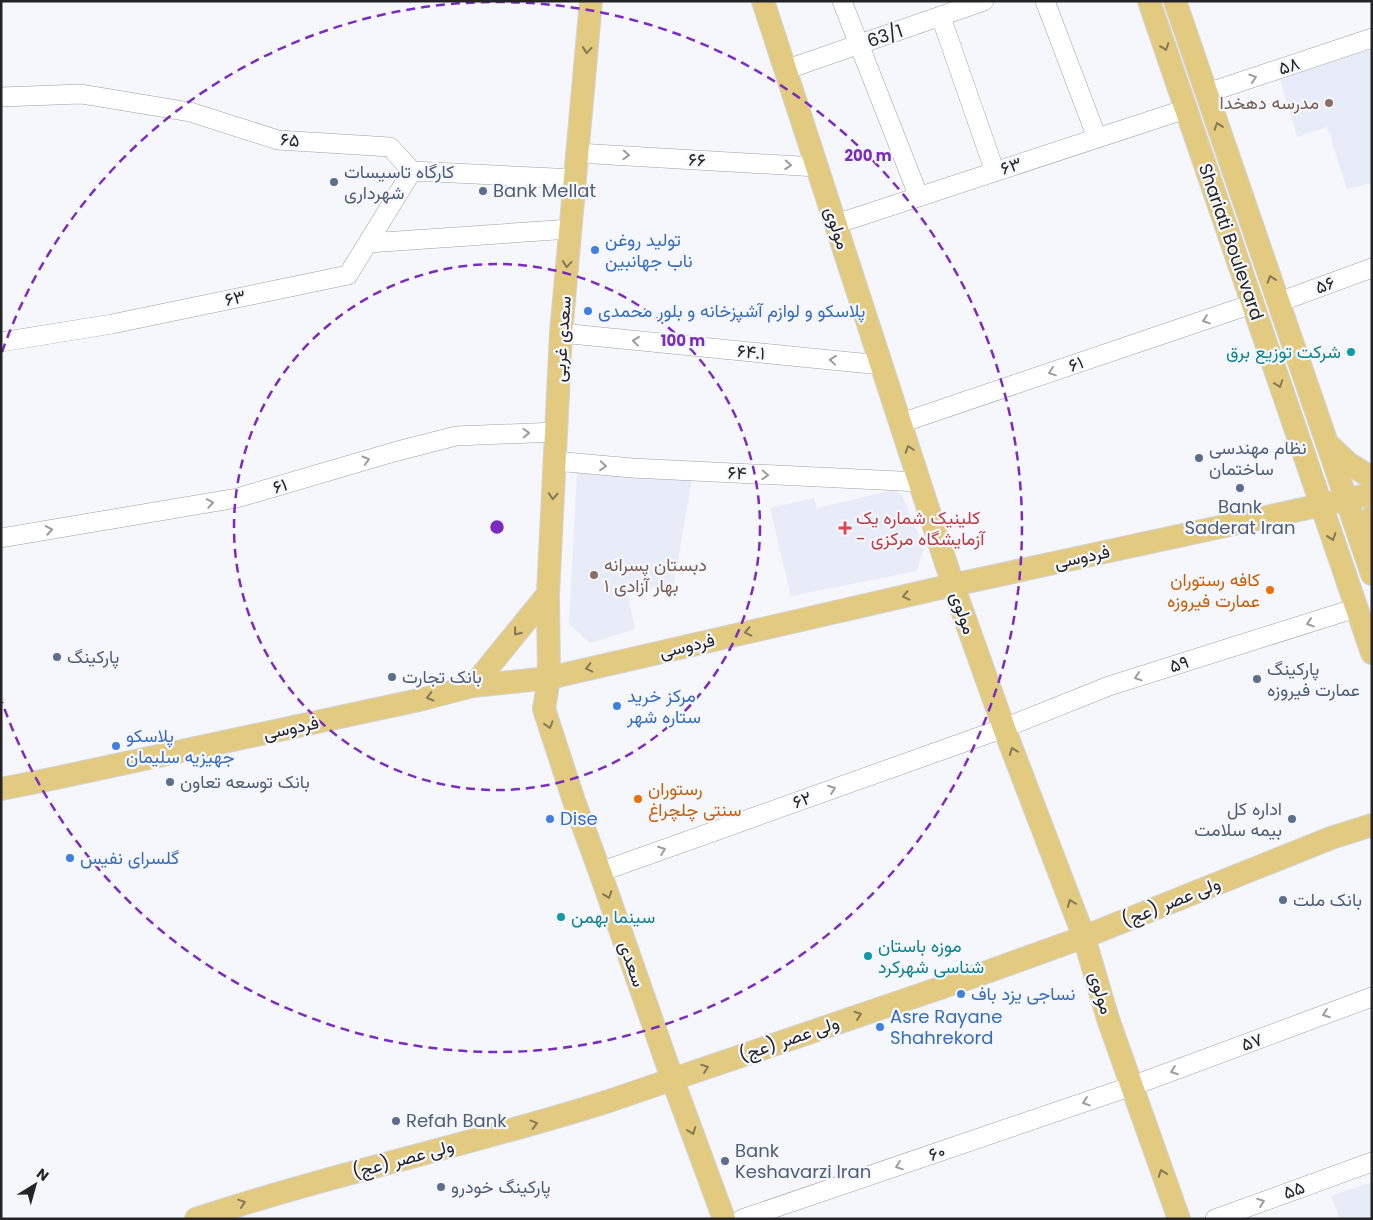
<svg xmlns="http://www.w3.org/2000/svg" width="1373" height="1220" viewBox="0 0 1373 1220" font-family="Poppins,Vazirmatn,sans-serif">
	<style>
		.built { fill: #e7ecf8 }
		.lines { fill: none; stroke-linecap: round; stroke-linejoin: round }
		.minor-casing { stroke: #9fa0a5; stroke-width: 20 }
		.major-casing { stroke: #d3d3d4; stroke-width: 24 }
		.minor { stroke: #fff; stroke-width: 19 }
		.major { stroke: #e2cb80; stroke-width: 22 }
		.oneway { stroke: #837853 }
		.oneway2 { stroke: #9c9c9d }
		.ring { fill: none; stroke: #7b2cbf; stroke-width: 2.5; stroke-dasharray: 9 6 }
		.education-dot { fill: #8d6e63; stroke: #f5f7fc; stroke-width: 2 }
		.service-dot { fill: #5c6f8a; stroke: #f5f7fc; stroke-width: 2 }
		.shop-dot { fill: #3f7fe0; stroke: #f5f7fc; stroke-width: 2 }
		.culture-dot { fill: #0f9aa8; stroke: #f5f7fc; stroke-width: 2 }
		.health-dot { fill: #e0444e; stroke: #f5f7fc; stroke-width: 2 }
		.food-dot { fill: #e8710a; stroke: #f5f7fc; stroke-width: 2 }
		.labels { text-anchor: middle; stroke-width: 4.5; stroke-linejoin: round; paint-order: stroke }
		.street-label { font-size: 18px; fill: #242426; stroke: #f5f7fc }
		.education-label { font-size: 18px; fill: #785e54; stroke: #f5f7fc; text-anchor: end }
		.service-label { font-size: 18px; fill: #4e5e75; stroke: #f5f7fc; text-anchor: start }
		.shop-label { font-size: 18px; fill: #366cbe; stroke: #f5f7fc; text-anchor: start }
		.culture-label { font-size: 18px; fill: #0d838f; stroke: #f5f7fc; text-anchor: start }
		.health-label { font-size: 18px; fill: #be3a42; stroke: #f5f7fc; text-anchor: start }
		.food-label { font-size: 18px; fill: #c56008; stroke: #f5f7fc; text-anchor: end }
		.centre { fill: #7b2cbf; stroke: #f5f7fc; stroke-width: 2.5 }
		.ring-label { font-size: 15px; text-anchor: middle; font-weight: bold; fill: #7b2cbf; stroke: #f5f7fc; stroke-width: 4.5; stroke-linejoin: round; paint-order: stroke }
	</style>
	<rect width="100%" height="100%" fill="#f5f7fc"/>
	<path class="built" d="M1372 49V183L1347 189 1327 127 1297 137 1280 79Z
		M577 471 692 478 674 584 627 592 635 629 590 643 569 624Z
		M893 490 902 495 924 548 917 571 791 596 770 508 814 498 817 508Z
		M1372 1182V1219H1340L1331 1196Z"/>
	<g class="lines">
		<defs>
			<path id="minor" d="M842 1 919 197
				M1045 1 1097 138
				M941 17 995 172
				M785 70 984 1
				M1207 93 1372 38
				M1 97 81 94 190 112 278 140 390 147 412 171 575 179
				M577 153 817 167
				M836 224 1186 109
				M368 243 570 229
				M1279 302 1372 268
				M561 333 881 365
				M1 342 112 324 348 275 412 171
				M901 423 1252 304
				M555 461 632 468 920 482
				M1 538 237 498 394 452 456 436 556 432
				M600 872 1004 728 1109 686 1356 608
				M742 1219 1132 1086 1372 997
				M1215 1219 1372 1162"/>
			<path id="major" d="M591 1 561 333 548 594 549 678 544 709 574 801 600 872 672 1078 724 1219
				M763 1 953 585 1004 728 1084 937 1108 1019 1179 1219
				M1149 1 1372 653
				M1175 1 1372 574
				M1329 445 1348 463 1372 478
				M1362 544 1372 517
				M473 686 548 594
				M1 789 56 778 419 700 473 686 549 678 953 585 1372 494
				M196 1219C331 1174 470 1145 606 1102L984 973 1084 937 1331 838 1372 825"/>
		</defs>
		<use href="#minor" class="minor-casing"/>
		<use href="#major" class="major-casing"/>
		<use href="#minor" class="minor"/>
		<use href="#major" class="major"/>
	</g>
	<defs><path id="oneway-chevron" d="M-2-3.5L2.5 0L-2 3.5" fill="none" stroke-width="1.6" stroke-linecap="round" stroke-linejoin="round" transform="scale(1.25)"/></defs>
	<g class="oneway">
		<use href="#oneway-chevron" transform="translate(1165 47) rotate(71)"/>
		<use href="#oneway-chevron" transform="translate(587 50) rotate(95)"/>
		<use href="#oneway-chevron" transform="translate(1218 126) rotate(-109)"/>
		<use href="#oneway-chevron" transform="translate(567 264) rotate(95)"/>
		<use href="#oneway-chevron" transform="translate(1271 279) rotate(-109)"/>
		<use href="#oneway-chevron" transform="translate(1279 384) rotate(71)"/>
		<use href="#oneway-chevron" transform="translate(909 449) rotate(-108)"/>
		<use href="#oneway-chevron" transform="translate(553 496) rotate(93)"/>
		<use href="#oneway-chevron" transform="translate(1332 537) rotate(71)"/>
		<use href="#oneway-chevron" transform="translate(906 596) rotate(167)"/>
		<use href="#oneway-chevron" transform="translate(517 632) rotate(129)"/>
		<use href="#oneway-chevron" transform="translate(748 632) rotate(167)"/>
		<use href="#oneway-chevron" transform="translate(589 668) rotate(167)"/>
		<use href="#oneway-chevron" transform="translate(430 697) rotate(166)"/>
		<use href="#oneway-chevron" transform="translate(549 725) rotate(73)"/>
		<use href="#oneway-chevron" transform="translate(1013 751) rotate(-111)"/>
		<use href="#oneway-chevron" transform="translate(608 895) rotate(71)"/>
		<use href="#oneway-chevron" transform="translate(1071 903) rotate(-111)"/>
		<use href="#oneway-chevron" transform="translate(858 1015) rotate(-19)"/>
		<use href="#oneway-chevron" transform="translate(705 1068) rotate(-19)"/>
		<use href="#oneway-chevron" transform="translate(534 1124) rotate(-15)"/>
		<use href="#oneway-chevron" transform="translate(692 1131) rotate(70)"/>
		<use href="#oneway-chevron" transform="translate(1162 1173) rotate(-110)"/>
		<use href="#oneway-chevron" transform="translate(242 1203) rotate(-18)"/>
	</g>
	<g class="oneway2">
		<use href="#oneway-chevron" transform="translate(1253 78) rotate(-18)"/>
		<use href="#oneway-chevron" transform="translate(626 155) rotate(3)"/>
		<use href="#oneway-chevron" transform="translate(788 165) rotate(4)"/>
		<use href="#oneway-chevron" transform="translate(1206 320) rotate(161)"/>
		<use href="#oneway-chevron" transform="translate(636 341) rotate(-174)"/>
		<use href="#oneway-chevron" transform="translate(833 360) rotate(-174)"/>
		<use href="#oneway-chevron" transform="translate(1052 372) rotate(161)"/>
		<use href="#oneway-chevron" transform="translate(526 433) rotate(-2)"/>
		<use href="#oneway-chevron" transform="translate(366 460) rotate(-16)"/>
		<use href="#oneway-chevron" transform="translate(603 466) rotate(5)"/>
		<use href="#oneway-chevron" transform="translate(765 475) rotate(3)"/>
		<use href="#oneway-chevron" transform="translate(210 503) rotate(-10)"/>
		<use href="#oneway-chevron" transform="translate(49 530) rotate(-10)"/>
		<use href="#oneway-chevron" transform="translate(1310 623) rotate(162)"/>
		<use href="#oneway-chevron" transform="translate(1138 677) rotate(162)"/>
		<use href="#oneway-chevron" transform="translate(832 789) rotate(-20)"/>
		<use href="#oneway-chevron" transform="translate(662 850) rotate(-20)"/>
		<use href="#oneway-chevron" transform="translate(1326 1014) rotate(160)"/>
		<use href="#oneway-chevron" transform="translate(1174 1071) rotate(160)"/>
		<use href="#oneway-chevron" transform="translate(1086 1102) rotate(161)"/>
		<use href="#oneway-chevron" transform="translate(899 1166) rotate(161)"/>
		<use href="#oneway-chevron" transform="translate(1261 1202) rotate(-20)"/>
	</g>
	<g class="ring">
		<circle cx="497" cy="527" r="263"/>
		<path d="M2 352A525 525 0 1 1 2 702"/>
	</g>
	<g class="education-dot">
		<circle cx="1329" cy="103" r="5"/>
		<circle cx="594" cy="575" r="5"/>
	</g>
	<g class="service-dot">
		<circle cx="334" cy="182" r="5"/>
		<circle cx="483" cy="191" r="5"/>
		<circle cx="1199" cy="458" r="5"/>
		<circle cx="1240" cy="488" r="5"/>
		<circle cx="57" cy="657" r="5"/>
		<circle cx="392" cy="677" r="5"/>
		<circle cx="1257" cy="679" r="5"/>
		<circle cx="170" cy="782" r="5"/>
		<circle cx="1292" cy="819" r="5"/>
		<circle cx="1283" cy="900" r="5"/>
		<circle cx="396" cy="1121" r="5"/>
		<circle cx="725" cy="1161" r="5"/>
		<circle cx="441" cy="1187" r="5"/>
	</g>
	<g class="shop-dot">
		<circle cx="595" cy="250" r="5"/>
		<circle cx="588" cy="311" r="5"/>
		<circle cx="617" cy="706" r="5"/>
		<circle cx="116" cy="746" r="5"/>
		<circle cx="550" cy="819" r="5"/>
		<circle cx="70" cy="858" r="5"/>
		<circle cx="961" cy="994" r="5"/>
		<circle cx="880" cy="1027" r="5"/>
	</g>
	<g class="culture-dot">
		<circle cx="1351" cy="352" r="5"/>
		<circle cx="561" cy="917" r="5"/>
		<circle cx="868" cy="956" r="5"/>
	</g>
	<path class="health-dot" d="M842.5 520.5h5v5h5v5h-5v5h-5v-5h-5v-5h5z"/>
	<g class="food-dot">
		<circle cx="1270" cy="590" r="5"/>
		<circle cx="638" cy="799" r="5"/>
	</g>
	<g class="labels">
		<g class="street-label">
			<text transform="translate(885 36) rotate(-19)" y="6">63/1</text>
			<text transform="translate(1289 66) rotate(-18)" y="6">۵۸</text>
			<text transform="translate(290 140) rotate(6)" y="6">۶۵</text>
			<text transform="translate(697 160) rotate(3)" y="6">۶۶</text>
			<text transform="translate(1011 166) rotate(-18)" y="6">۶۳</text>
			<text transform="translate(837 228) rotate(72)" y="6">مولوی</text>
			<text transform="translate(1231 242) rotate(71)" y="6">Shariati Boulevard</text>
			<text transform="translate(1325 285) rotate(-20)" y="6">۵۶</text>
			<text transform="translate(235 298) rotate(-12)" y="6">۶۳</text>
			<text transform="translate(562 339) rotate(-86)" y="6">سعدی غربی</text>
			<text transform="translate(751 352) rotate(6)" y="6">۶۴.۱</text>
			<text transform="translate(1076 364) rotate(-19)" y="6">۶۱</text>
			<text transform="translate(737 473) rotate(3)" y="6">۶۴</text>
			<text transform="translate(280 486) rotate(-16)" y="6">۶۱</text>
			<text transform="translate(1082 557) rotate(-12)" y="6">فردوسی</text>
			<text transform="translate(963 613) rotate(71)" y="6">مولوی</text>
			<text transform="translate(687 646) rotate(-13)" y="6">فردوسی</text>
			<text transform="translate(1179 664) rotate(-18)" y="6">۵۹</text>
			<text transform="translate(291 728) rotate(-12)" y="6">فردوسی</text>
			<text transform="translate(802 800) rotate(-20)" y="6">۶۲</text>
			<text transform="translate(1171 902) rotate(-22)" y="6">ولی عصر (عج)</text>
			<text transform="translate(632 964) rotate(71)" y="6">سعدی</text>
			<text transform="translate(1101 993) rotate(73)" y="6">مولوی</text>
			<text transform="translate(789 1039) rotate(-19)" y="6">ولی عصر (عج)</text>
			<text transform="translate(1252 1042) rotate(-20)" y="6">۵۷</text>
			<text transform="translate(937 1153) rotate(-19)" y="6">۶۰</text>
			<text transform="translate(403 1159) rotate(-15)" y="6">ولی عصر (عج)</text>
			<text transform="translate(1294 1190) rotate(-20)" y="6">۵۵</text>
		</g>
		<g class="education-label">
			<text x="1319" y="109">مدرسه دهخدا</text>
			<text x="604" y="571" text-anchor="start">دبستان پسرانه<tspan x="604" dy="21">بهار آزادی ۱</tspan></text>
		</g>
		<g class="service-label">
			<text x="344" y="178">کارگاه تاسیسات<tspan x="344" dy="21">شهرداری</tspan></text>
			<text x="493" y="197">Bank Mellat</text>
			<text x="1209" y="454">نظام مهندسی<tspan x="1209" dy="21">ساختمان</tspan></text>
			<text x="1240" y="513" text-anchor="middle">Bank<tspan x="1240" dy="21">Saderat Iran</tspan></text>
			<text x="67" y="663">پارکینگ</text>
			<text x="1267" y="675">پارکینگ<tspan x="1267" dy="21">عمارت فیروزه</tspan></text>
			<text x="402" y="683">بانک تجارت</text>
			<text x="180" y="788">بانک توسعه تعاون</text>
			<text x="1282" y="815" text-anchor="end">اداره کل<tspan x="1282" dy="21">بیمه سلامت</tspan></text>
			<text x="1293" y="906">بانک ملت</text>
			<text x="406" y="1127">Refah Bank</text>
			<text x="735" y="1157">Bank<tspan x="735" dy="21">Keshavarzi Iran</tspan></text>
			<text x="451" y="1193">پارکینگ خودرو</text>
		</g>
		<g class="shop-label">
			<text x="605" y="246">تولید روغن<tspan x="605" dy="21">ناب جهانبین</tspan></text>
			<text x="598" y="317">پلاسکو و لوازم آشپزخانه و بلور محمدی</text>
			<text x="627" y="702">مرکز خرید<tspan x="627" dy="21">ستاره شهر</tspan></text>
			<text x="126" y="742">پلاسکو<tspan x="126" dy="21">جهیزیه سلیمان</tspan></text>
			<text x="560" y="825">Dise</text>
			<text x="80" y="864">گلسرای نفیس</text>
			<text x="971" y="1000">نساجی یزد باف</text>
			<text x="890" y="1023">Asre Rayane<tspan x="890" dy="21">Shahrekord</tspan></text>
		</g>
		<g class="culture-label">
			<text x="1341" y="358" text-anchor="end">شرکت توزیع برق</text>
			<text x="571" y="923">سینما بهمن</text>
			<text x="878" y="952">موزه باستان<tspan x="878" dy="21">شناسی شهرکرد</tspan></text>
		</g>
		<g class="health-label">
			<text x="856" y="524">کلینیک شماره یک<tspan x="856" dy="21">- آزمایشگاه مرکزی</tspan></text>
		</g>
		<g class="food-label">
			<text x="1260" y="586">کافه رستوران<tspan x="1260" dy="21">عمارت فیروزه</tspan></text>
			<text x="648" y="795" text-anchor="start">رستوران<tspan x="648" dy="21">سنتی چلچراغ</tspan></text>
		</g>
	</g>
	<circle cx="497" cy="527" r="8" class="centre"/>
	<g class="ring-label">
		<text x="868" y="161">200 m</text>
		<text x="683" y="346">100 m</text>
	</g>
	<rect width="1373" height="1220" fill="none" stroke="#242426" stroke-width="5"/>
	<g transform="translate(35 1185) rotate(37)" stroke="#f5f7fc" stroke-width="4" paint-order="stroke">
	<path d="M0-4L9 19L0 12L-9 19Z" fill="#242426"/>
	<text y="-8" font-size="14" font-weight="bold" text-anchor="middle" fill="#242426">N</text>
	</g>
</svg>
